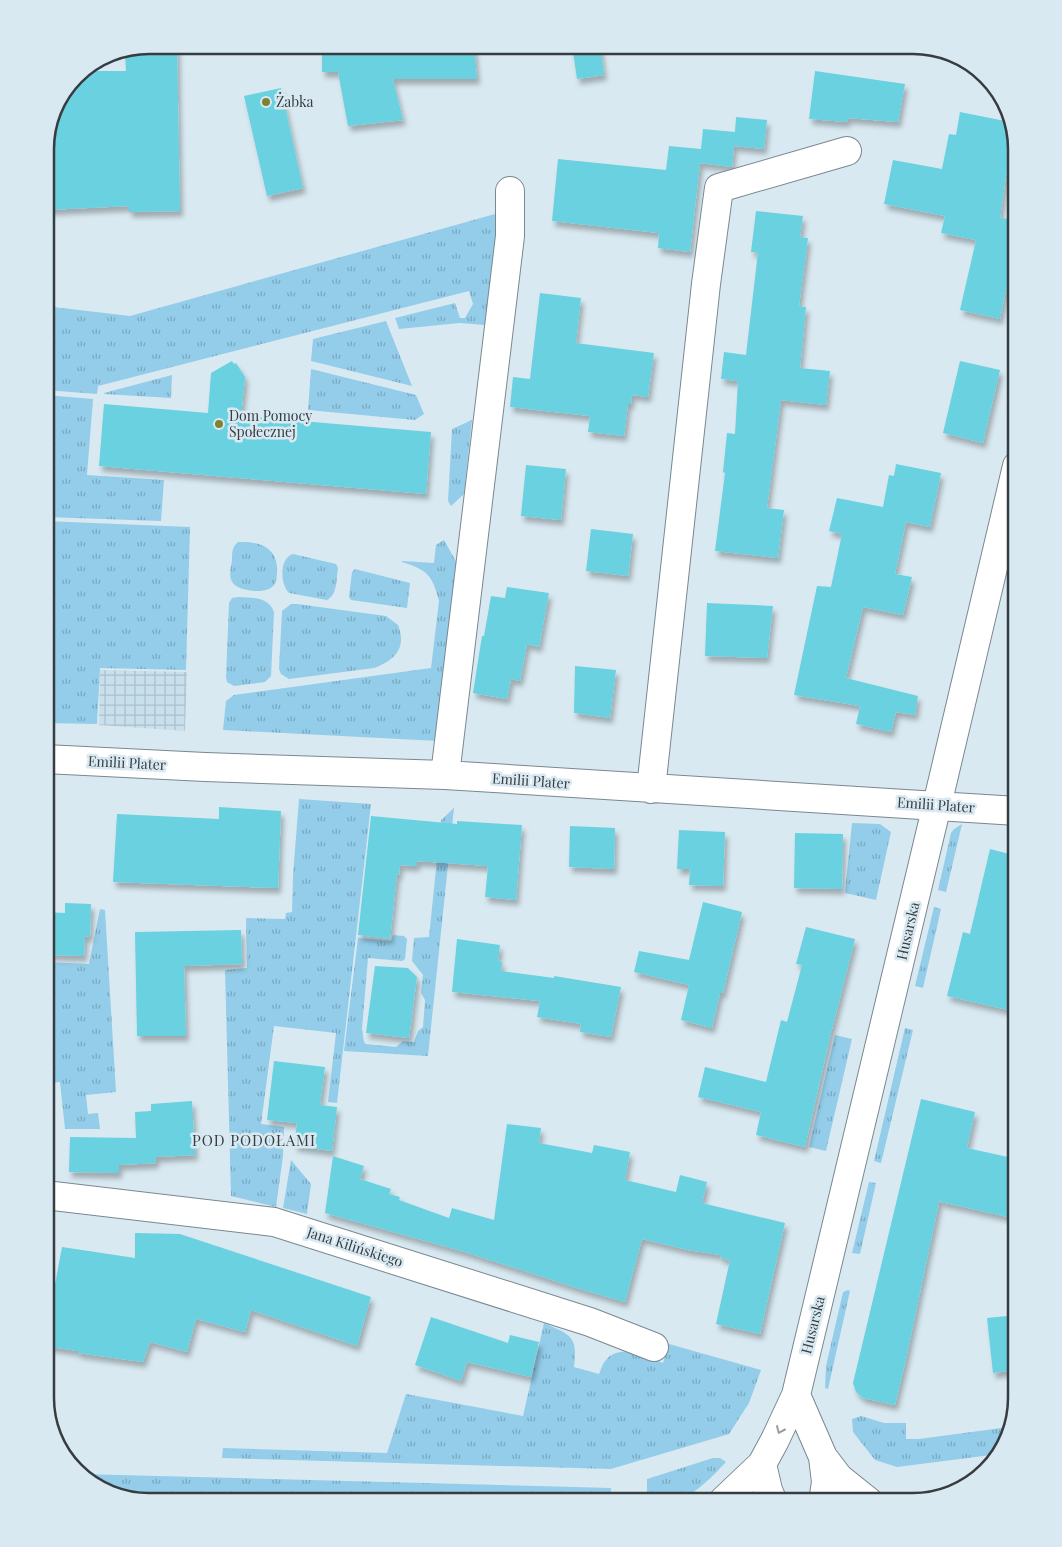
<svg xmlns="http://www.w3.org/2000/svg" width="1062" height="1547" viewBox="0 0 1062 1547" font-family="'Playfair Display',serif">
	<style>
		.industrial { fill: url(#industrial-grid) }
		.grass { fill: url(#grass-tufts) }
		.building { fill: #69d1e0; filter: url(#shadow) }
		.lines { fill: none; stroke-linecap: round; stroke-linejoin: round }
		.minor-casing { stroke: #79888f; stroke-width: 30 }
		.minor { stroke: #fff; stroke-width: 28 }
		.oneway { stroke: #9a9ea0 }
		.poi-dot { fill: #7c8430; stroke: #d9e9f1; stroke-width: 2 }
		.labels { text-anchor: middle; stroke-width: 5; stroke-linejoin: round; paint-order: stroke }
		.poi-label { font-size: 14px; fill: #363c40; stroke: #d9e9f1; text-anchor: start }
		.street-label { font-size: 14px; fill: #363c40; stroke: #d9e9f1 }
		.neighbourhood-label { font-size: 15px; letter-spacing: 1px; fill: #363c40; stroke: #d9e9f1 }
		.rim { fill: none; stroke: #363c40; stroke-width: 2.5 }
	</style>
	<defs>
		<pattern id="industrial-grid" width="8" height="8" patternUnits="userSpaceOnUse" patternTransform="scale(1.25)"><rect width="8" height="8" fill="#c8dfec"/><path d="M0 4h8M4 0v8" fill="none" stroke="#acc0cb"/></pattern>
		<pattern id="grass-tufts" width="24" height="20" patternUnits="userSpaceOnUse" patternTransform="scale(1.25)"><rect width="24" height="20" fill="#93cdea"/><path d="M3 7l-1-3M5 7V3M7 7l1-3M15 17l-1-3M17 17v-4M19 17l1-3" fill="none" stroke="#79a8bf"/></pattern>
		<filter id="shadow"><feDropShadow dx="3" dy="5.5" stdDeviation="2.5" flood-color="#0004"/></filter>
	</defs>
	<rect width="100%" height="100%" fill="#d9e9f1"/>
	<path class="industrial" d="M100 670 187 672 185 731 99 725Z"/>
	<path class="grass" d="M495 214 496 242 485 325 460 323 399 329 395 318 455 303 460 318H465L473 304 469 291 98 386 97 394 45 390V306L130 316Z
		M386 321 412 386 311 361 313 339Z
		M311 369 416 395 424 414 415 420 308 410Z
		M172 375 171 398 104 394V393Z
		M45 395 93 399 87 475 164 480 161 521 45 517Z
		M472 420 464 494 451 506 448 501 452 429Z
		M45 521 190 527 186 670 100 668 97 724 45 723Z
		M444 540 458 565 438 741 223 730 226 701 234 695 431 668 439 601C432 574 427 570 402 562V561L434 563 436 545Z
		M238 542C265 541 282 551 276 581 273 596 239 592 233 583 228 577 231 567 232 560 232 553 232 547 238 542Z
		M293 554 336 564 338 568C336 579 338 594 327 600L289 593C280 584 279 558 293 554Z
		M355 569 410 583 407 608 351 600 349 597 352 572Z
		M238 597C252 598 268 596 274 612L271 676 265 682 234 686 227 682 226 677 229 603 232 598Z
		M291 604H297L386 616 398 625C407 648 395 660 374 668L289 679 281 674 279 669 282 611Z
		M299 799 371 804 337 1103 328 1102 336 1033 274 1026 261 1124 284 1127 283 1156 276 1207 231 1196 225 970 247 968 246 918 285 919 286 913 292 912 293 875Z
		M454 808 428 1056 344 1051 358 938 391 941 393 935 404 936 407 939 405 959 402 961 368 958 362 1029 364 1042 366 1044 396 1047 403 1041 414 1042 418 1031 423 1027 425 1000 421 993 423 975 412 961 414 938 429 937 441 820Z
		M852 823 880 824 891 832 876 900 845 893Z
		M962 824 946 892 938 890 951 833 954 829Z
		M934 907 941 909 923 988 915 986Z
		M100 909 105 910 116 1092 86 1095 88 1114 98 1113 100 1129H65L60 1082 45 1084V962L89 964Z
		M905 1028 913 1030 881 1163 874 1161Z
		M835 1035 852 1039 826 1151 809 1147Z
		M291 1160 311 1184 307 1214 283 1208Z
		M869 1182 876 1183 860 1254 852 1253Z
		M848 1290 850 1291 828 1389 825 1388 826 1366 843 1292Z
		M544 1323C571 1335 578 1336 574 1367L599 1374C601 1370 602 1364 606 1360 620 1343 647 1357 663 1363L669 1344 761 1370 749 1403 729 1434 611 1469 222 1458 223 1448 387 1453 406 1394 523 1416Z
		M861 1416 884 1423H906V1439H919L1009 1427 1003 1450 999 1454 897 1467 875 1460 853 1432 852 1419Z
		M713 1458H720L726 1462C713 1476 691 1499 672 1502 664 1503 655 1502 647 1502V1479Z
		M81 1474 611 1488V1502H358L125 1496 92 1485Z"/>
	<path class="building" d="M322 45H474L477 79H393L403 120 348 126 338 72H322Z
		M572 45H600L604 75 577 79Z
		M177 46 180 211 129 212V206L46 210 45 143 56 103 76 75 82 71H126L125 50 141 47Z
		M815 71 905 84 898 122 848 118 847 122 809 119Z
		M281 88 303 188 267 196 244 96Z
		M960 112 1010 122 1014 139 1010 163 1008 162 1000 218 1011 219 1008 233 1017 235V238L1000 319 960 310 976 240 941 233 945 216 884 204 893 160 942 169 949 134 956 135Z
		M736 117 767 120 764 149 734 146 732 167 700 163 690 252 658 248 659 233 552 221 558 159 666 170 669 146 701 149 703 129 735 132Z
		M756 211 803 216 800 237 808 238 799 306 806 307 800 368 830 371 826 405 781 400 767 508 784 510 778 558 715 551 725 473 723 472 727 433 735 434 738 381 721 379 724 352 746 355 758 252H751Z
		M540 293 581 298 576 343 654 353 648 397 632 395 631 404H628L624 436 588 432 590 416 510 407 513 377 530 379Z
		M232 361 234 364 236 363 245 377 241 416 431 432 426 494 99 466 104 404 208 413 211 373Z
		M960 361 1000 370 983 443 943 433Z
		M896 464 941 473 930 527 906 522 895 574 912 577 903 615 863 607 846 678 918 696 915 715 896 712 891 732 856 724 860 706 794 695 817 586 831 587 842 534 829 531 837 498 883 507 889 475 894 476Z
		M526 465 566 469 561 520 521 516Z
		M591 529 633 534 628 576 586 571Z
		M507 587 549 593 539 647 527 644 520 681 511 679 507 699 473 693 482 636H484L491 596 505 598Z
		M707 603 773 606 767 658 705 656Z
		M575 666 616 670 610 718 574 713Z
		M219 807 281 811 278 888 113 882 117 814 219 819Z
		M371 816 457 824V821L522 825 516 900 485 897 488 866 417 861V866L400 865 399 875 397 874 390 939 358 935Z
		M570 826 615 828 614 869 569 867Z
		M679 830 725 832 723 886 689 885 690 869H677Z
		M795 833 843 834 842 889 794 888Z
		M990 849 1017 856V1012L947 996 963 932 970 934Z
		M703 902 742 912 723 993H720L712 1028 681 1020 689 985 634 972 639 951 689 960Z
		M65 903 91 904 90 937 85 936 84 956 45 955V912L65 913Z
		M806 927 855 939 831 1033 805 1147 756 1135 761 1112 698 1097 705 1067 766 1082 781 1020 787 1022 802 965 796 964Z
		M241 930 242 964 184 966 186 1036H137L135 932Z
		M457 939 500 945 498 961 502 962 501 971 554 978V976L621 987 611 1037 580 1032 581 1024 537 1017 540 1001 452 992Z
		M375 966 408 968 417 977 409 1038 366 1033Z
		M274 1061 325 1067 320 1105 337 1107 332 1151 294 1146 297 1123 267 1120Z
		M921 1099 975 1112 967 1148 1017 1159V1219L941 1202 940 1198 906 1359 895 1405 863 1398 856 1392 853 1383Z
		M192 1101 195 1155 156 1157V1163L119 1165V1173L69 1172 70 1137 136 1138 135 1112 151 1111V1104Z
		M507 1124 541 1128 539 1143 592 1153 594 1145 630 1152 625 1180 676 1192 680 1175 707 1182 702 1203 785 1223 760 1334 716 1324 730 1260 720 1258 721 1255 688 1250 642 1239 625 1302 580 1289 465 1252 325 1213 333 1156 364 1166 360 1179 391 1189 389 1194 400 1197 399 1200 449 1218 452 1208 494 1220Z
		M135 1233 180 1234 371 1297 357 1346 251 1310 245 1332 196 1319 187 1352 150 1342 143 1362 78 1353V1351L45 1346V1338L62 1247 135 1258Z
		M1017 1315V1370L993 1373 987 1318Z
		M431 1317 508 1343 510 1335 539 1342 531 1377 467 1362 461 1381 415 1365Z"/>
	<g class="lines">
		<defs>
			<path id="minor" d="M45 759 205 767 445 775 1017 811
				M445 775 510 236V191
				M651 789 706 284 719 188 847 151
				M45 1195 274 1222 590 1322 654 1347
				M796 1395 823 1457 839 1478 869 1502
				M823 1457 826 1482 823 1502
				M762 1464 768 1490 773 1502
				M722 1502 762 1464 775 1440 796 1395 937 805 1017 466"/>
		</defs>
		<use href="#minor" class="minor-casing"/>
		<use href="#minor" class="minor"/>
	</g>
	<defs><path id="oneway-chevron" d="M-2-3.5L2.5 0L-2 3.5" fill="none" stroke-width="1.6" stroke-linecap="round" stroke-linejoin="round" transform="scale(1.25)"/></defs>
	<use class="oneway" href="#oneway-chevron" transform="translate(780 1430) rotate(114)"/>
	<g class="poi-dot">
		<circle cx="266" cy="102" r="5"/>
		<circle cx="219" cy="424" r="5"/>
	</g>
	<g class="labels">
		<g class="poi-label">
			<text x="276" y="107">Żabka</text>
			<text x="229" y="421">Dom Pomocy<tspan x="229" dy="16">Społecznej</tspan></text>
		</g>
		<g class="street-label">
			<text transform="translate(127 763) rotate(3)" y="5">Emilii Plater</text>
			<text transform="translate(531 781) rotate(4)" y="5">Emilii Plater</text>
			<text transform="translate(936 805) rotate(4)" y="5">Emilii Plater</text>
			<text transform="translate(908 931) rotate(-77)" y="5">Husarska</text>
			<text transform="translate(355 1247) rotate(18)" y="5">Jana Kilińskiego</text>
			<text transform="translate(813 1325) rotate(-76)" y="5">Husarska</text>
		</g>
		<g class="neighbourhood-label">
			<text x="254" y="1146">POD PODOŁAMI</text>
		</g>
	</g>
	<path d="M0 0H1062V1547H0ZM149 54H913A95 95 0 0 1 1008 149V1398A95 95 0 0 1 913 1493H149A95 95 0 0 1 54 1398V149A95 95 0 0 1 149 54Z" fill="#d9e9f1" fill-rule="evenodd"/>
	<path class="rim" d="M149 54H913A95 95 0 0 1 1008 149V1398A95 95 0 0 1 913 1493H149A95 95 0 0 1 54 1398V149A95 95 0 0 1 149 54Z"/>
</svg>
